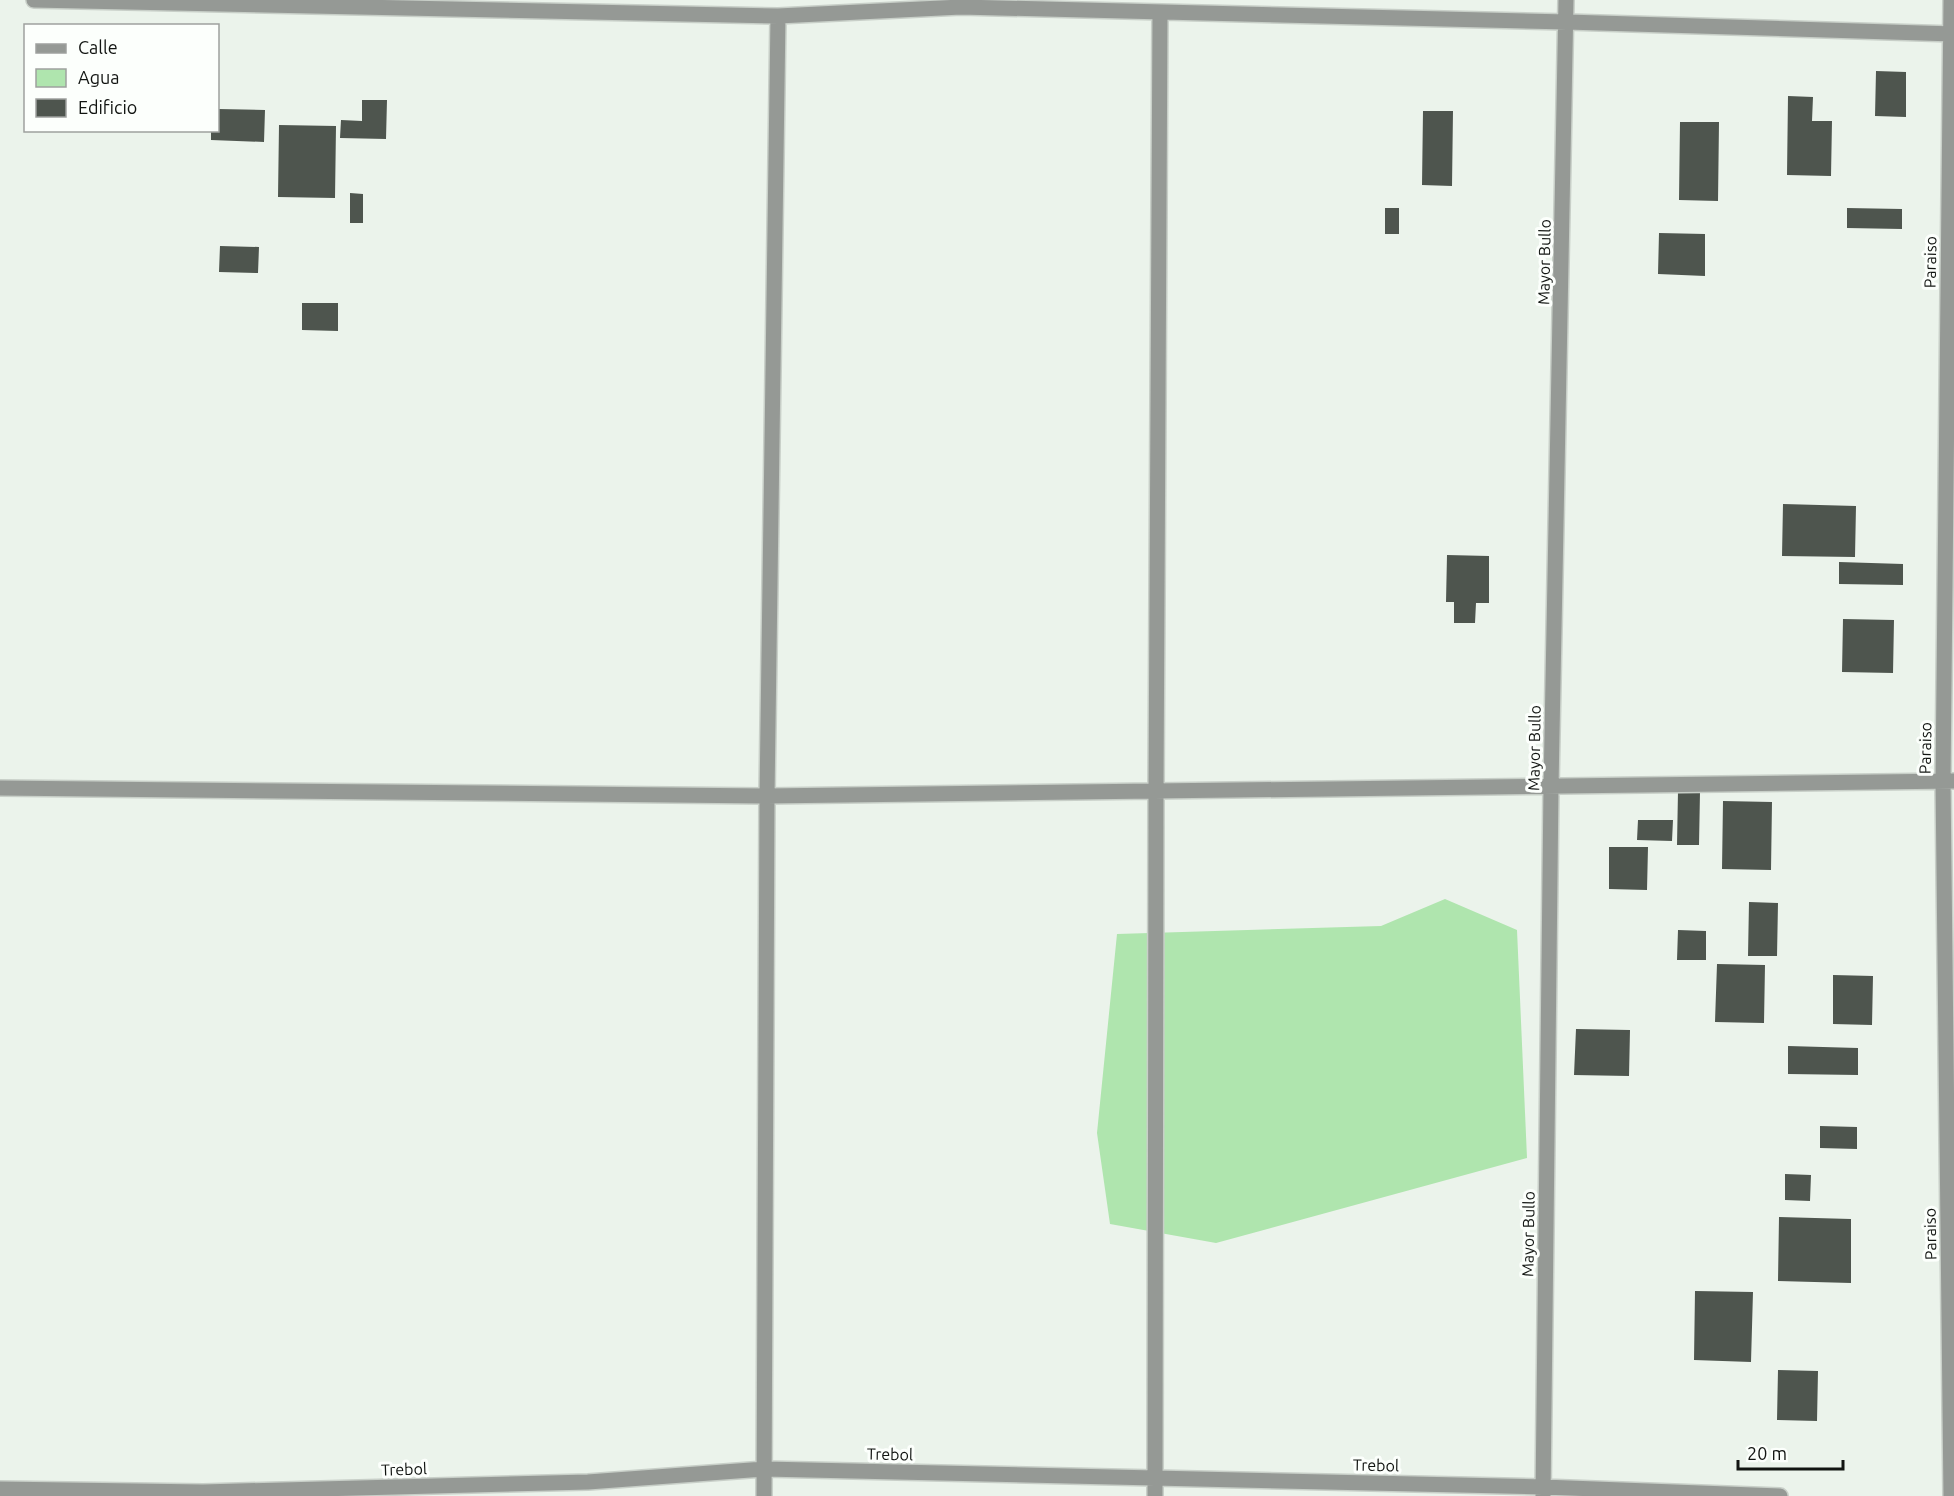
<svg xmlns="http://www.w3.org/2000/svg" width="1954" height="1496" viewBox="0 0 1954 1496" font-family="Ubuntu,sans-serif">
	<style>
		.water { fill: #afe5ae }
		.building { fill: #4e554e }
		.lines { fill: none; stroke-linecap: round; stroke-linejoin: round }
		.street-casing { stroke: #c8cfc8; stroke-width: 18 }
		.street { stroke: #959995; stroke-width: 15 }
		.labels { text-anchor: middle; stroke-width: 6; stroke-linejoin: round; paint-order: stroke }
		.street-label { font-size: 16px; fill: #111411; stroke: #fcfffc }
	</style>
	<rect width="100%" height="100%" fill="#ebf3eb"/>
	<path class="water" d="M1445 899 1517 930 1527 1158 1216 1243 1110 1224 1097 1133 1117 934 1381 926Z"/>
	<path class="building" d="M1876 71 1906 72V117L1875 116Z
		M1788 96 1813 97 1812 121H1832L1831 176 1787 175Z
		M362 100H387L386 139 340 138 341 120 362 121Z
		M218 109 265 110 264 142 211 140V130H218Z
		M1423 111H1453L1452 186 1422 185Z
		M1680 122H1719L1718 201 1679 200Z
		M279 125 336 126 335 198 278 197Z
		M350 193 363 194V223H350Z
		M1385 208H1399V234H1385Z
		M1847 208 1902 209V229L1847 228Z
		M1659 233 1705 234V276L1658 274Z
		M220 246 259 247 258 273 219 272Z
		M302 303H338V331L302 330Z
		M1783 504 1856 506 1855 557 1782 556Z
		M1447 555 1489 556V603H1476L1475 623H1454V602H1446Z
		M1839 562 1903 564V585L1839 584Z
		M1843 619 1894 620 1893 673 1842 672Z
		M1678 791 1700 792 1699 845H1677Z
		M1723 801 1772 802 1771 870 1722 869Z
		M1638 820H1673L1672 841 1637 840Z
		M1609 847H1648L1647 890 1609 889Z
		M1749 902 1778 903 1777 956H1748Z
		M1678 930 1706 931V960H1677Z
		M1717 964 1765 965 1764 1023 1715 1022Z
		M1833 975 1873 976 1872 1025 1833 1024Z
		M1576 1029 1630 1030 1629 1076 1574 1075Z
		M1788 1046 1858 1048V1075L1788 1074Z
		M1820 1126 1857 1127V1149L1820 1148Z
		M1785 1174 1811 1175 1810 1201 1785 1200Z
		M1779 1217 1851 1219V1283L1778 1281Z
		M1695 1291 1753 1292 1751 1362 1694 1360Z
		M1778 1370 1818 1371 1817 1421 1777 1420Z"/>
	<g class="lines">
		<defs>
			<path id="street" d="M34 0 778 16 961 7 1567 22 1954 34
				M1951 0 1943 781 1951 1496
				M0 788 767 796 1954 781
				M0 1489 203 1492 588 1482 765 1469 1543 1487 1780 1496
				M764 1496 767 796 778 16
				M1155 1496 1156 791 1160 12
				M1543 1496 1551 787 1566 0"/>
		</defs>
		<use href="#street" class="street-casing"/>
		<use href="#street" class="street"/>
	</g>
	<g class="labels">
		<g class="street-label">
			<text transform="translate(1544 262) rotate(-89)" y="6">Mayor Bullo</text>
			<text transform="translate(1930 262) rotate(-89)" y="6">Paraiso</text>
			<text transform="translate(1534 748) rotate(-89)" y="6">Mayor Bullo</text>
			<text transform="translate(1925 748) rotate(-89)" y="6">Paraiso</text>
			<text transform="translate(1528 1234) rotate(-89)" y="6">Mayor Bullo</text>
			<text transform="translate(1930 1234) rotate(-91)" y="6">Paraiso</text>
			<text transform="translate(890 1454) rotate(1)" y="6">Trebol</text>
			<text transform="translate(1376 1465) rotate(1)" y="6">Trebol</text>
			<text transform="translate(404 1469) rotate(-2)" y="6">Trebol</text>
		</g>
	</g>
	<rect x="24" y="24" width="195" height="108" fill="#fcfffc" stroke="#9ea19e" stroke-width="1.5"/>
	<rect x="36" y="44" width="30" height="9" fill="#959995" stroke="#9ea19e" stroke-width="1.5"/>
	<text x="78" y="54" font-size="18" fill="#111411">Calle</text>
	<rect x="36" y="69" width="30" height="18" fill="#afe5ae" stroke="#9ea19e" stroke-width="1.5"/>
	<text x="78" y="84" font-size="18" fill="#111411">Agua</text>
	<rect x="36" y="99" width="30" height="18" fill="#4e554e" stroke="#9ea19e" stroke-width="1.5"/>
	<text x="78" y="114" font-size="18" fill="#111411">Edificio</text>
	<path d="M1738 1460v9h105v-9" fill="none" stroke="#111411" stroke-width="3"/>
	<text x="1747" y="1460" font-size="18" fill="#111411" stroke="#fcfffc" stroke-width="4.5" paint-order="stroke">20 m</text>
</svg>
